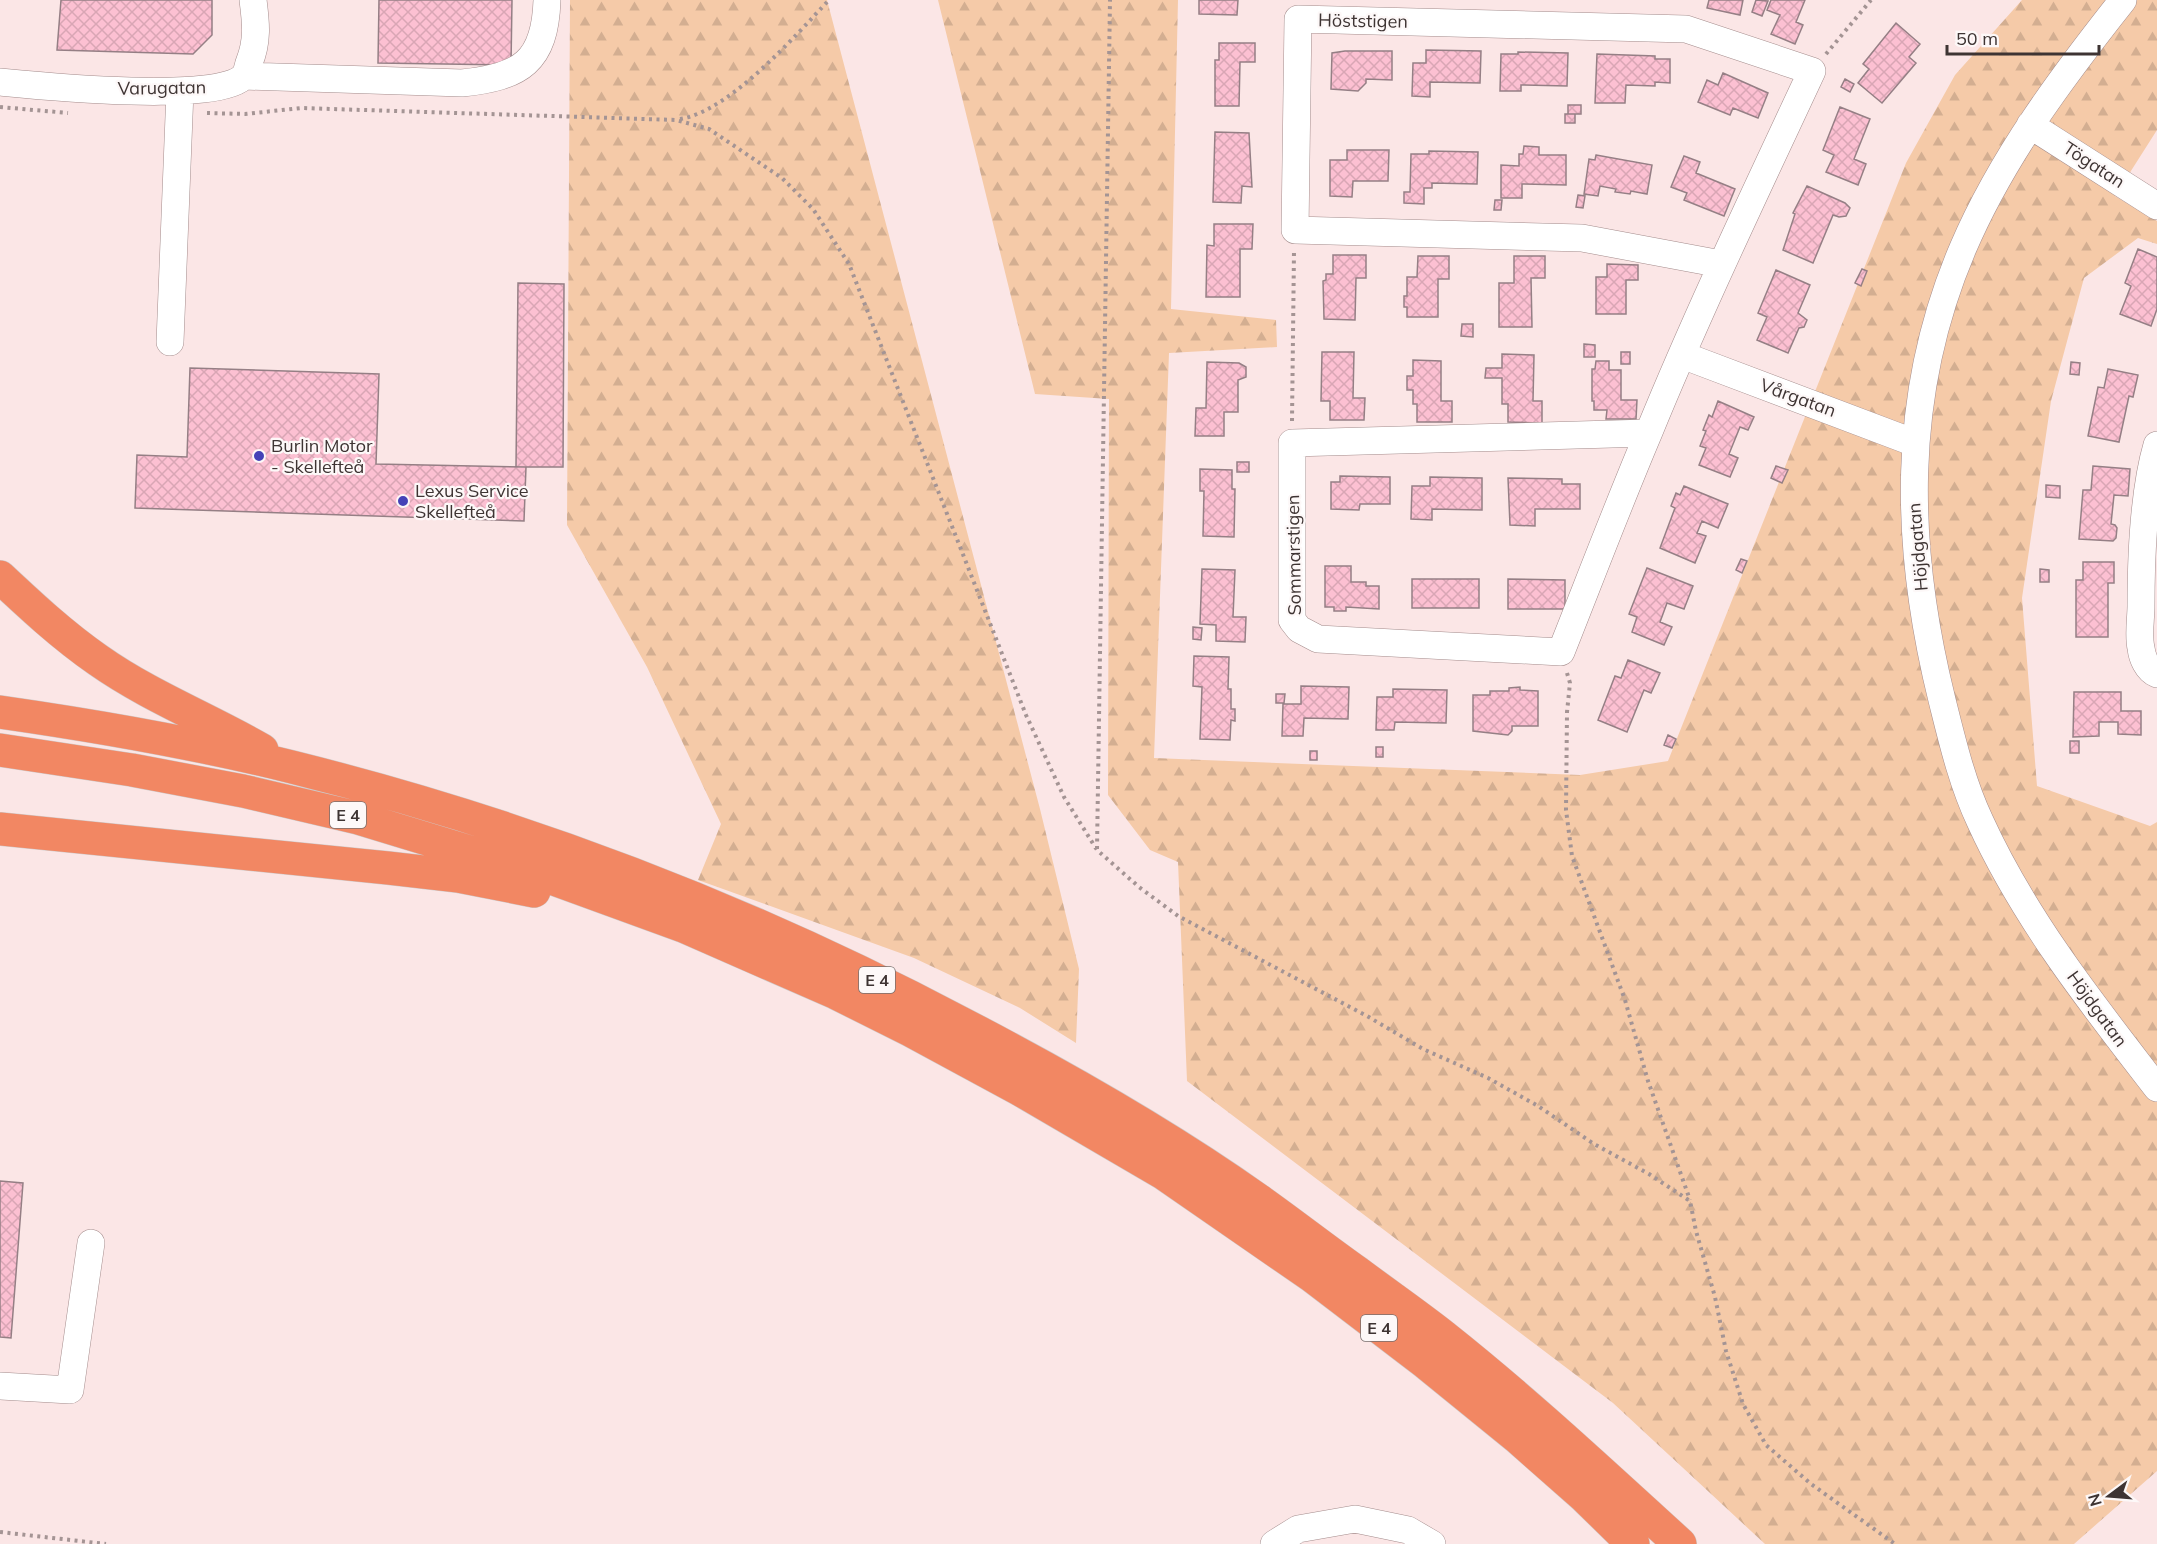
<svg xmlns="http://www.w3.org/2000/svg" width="2157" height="1544" viewBox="0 0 2157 1544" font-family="Mulish,sans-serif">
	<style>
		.forest { fill: url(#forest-firs) }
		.building { fill: url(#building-cross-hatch); stroke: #957f85; stroke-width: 1.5 }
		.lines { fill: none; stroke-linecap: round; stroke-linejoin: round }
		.minor-casing { stroke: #a48c8c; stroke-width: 28 }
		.highway-casing { stroke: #cdcaca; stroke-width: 34 }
		.path { stroke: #a49494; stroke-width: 4; stroke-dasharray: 3 4.5; stroke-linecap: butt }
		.minor { stroke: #fff; stroke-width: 27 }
		.highway { stroke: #f28763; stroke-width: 33 }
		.poi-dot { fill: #4542b7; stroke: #fdf8f8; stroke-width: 2 }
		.labels { text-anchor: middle; stroke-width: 4.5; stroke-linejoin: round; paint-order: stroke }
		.shield { fill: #fdf8f8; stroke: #776f6e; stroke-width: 1.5 }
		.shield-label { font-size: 16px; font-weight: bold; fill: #3e3433 }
		.street-label { font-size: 18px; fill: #3e3433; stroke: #fdf8f8 }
		.poi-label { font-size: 18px; fill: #3e3433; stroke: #fdf8f8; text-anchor: start }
	</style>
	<defs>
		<pattern id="forest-firs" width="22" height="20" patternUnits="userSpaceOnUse" patternTransform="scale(1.5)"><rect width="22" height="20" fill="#f5caa8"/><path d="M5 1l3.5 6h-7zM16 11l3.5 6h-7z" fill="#d3ae91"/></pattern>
		<pattern id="building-cross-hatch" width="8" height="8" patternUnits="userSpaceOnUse" patternTransform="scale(1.5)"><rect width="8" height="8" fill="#fcc0d2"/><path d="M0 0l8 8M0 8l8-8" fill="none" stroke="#d9a6b5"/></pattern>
	</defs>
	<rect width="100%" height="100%" fill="#fbe6e6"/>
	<path class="forest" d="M570 0H827L1040 809 1079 969 1076 1043 1020 1008 914 958 698 880 721 824 647 667 567 525Z
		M938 0H1178L1171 309 1276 320 1277 347 1169 353 1154 758 1580 775 1668 761 1906 163 1955 75 2022 0H2157V130L2115 196 2157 221V244L2138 238 2084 278 2051 401 2022 598 2037 786 2150 826 2157 822V1471L2074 1544H1765L1613 1403 1187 1081 1178 862 1150 850 1108 795 1109 399 1035 394Z"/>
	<path class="building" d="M61 0H212V35L193 54 57 50Z
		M379 0H512L511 65 378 63Z
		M1199 0H1238L1237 15 1199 14Z
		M1709 0H1743L1740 15 1707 8Z
		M1756 0 1768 1 1762 16 1752 12Z
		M1771 0H1805L1796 22 1803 25 1795 44 1771 34 1780 15 1767 10Z
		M1896 23 1920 44 1909 57 1916 63 1882 103 1858 83 1869 69 1863 64Z
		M1219 43H1255V62H1240L1239 106H1215V60H1219Z
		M1426 50 1481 51 1480 83 1430 82V97L1412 96 1413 63H1426Z
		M1345 51H1392V80L1366 79V83L1358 91 1331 89 1332 53Z
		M1518 52 1568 53 1567 86 1521 85V91H1500L1501 54H1518Z
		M1597 54 1655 56V59H1670V83L1655 82V86L1626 85 1625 103H1595Z
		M1723 73 1768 93 1758 118 1733 108 1730 115 1698 102 1707 80 1718 85Z
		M1845 79 1854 84 1850 92 1841 87Z
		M1568 105H1581V114H1568Z
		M1840 107 1870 119 1854 159 1866 164 1858 185 1826 172 1834 155 1823 150Z
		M1565 114H1575V123H1565Z
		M1215 132 1249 133 1252 187 1242 186 1241 203 1213 202Z
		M1524 146 1539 147V155H1566V185L1522 184V198H1501V165L1519 166V154H1523Z
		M1347 150H1389L1388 181H1353L1352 197 1330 196V160H1347Z
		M1429 151 1478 152 1477 184 1432 183V188H1424V204L1404 203V192H1410L1411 154H1429Z
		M1596 155 1652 165 1647 194 1631 191 1630 194 1615 192 1616 189 1600 186 1598 196 1584 194 1589 159 1595 160Z
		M1684 156 1700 162 1696 173 1735 189 1724 216 1684 200 1687 193 1671 187Z
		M1807 186 1845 203 1850 208 1846 216 1839 217 1833 215 1813 263 1783 250 1795 214 1793 213Z
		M1578 195 1585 196 1583 208 1576 207Z
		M1495 200H1502L1501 210H1494Z
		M1214 224H1253L1252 249H1240V297H1206L1207 245 1214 246Z
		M2138 249 2157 257V309L2151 326 2120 314 2131 286 2125 283Z
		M1333 255H1366V278H1356L1355 320 1324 319 1323 281 1326 280V274H1333Z
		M1418 256H1449V279H1438V317H1407V307H1404V296H1407V277H1417Z
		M1514 256H1545V278H1531L1532 327H1499V283H1514Z
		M1607 264 1638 265V280H1626V314H1596V277H1607Z
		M1862 269 1867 271 1861 286 1855 283Z
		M1776 270 1810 285 1798 313 1807 320 1804 327 1799 328 1788 353 1757 340 1767 317 1758 313Z
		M518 283 564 284 563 467H516Z
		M1462 324H1473V337L1461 336Z
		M1584 344 1595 345V357H1584Z
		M1322 352H1354L1353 398H1365L1364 420H1330V401H1321Z
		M1621 352H1630V364H1621Z
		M1502 354 1534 355 1533 401H1542V423L1508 422V404H1502V378H1485L1486 368H1502Z
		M1413 360 1441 361V401H1452V422H1417V404H1413V390H1407V376H1413Z
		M1596 361H1609V370H1621V400H1637L1636 419H1606L1607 410H1594V401H1592V369H1595Z
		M1207 362 1239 363 1246 367V377L1238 380V412H1224V436H1195L1196 408H1206Z
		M2071 362 2080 363 2079 375 2070 374Z
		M190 368 379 374 376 464 526 467 524 521 135 508 137 455 187 457Z
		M2108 369 2138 375 2133 397 2129 396 2119 442 2088 436 2098 387 2104 388Z
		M1718 401 1754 417 1748 430 1740 427 1729 454 1738 458 1730 477 1699 465 1706 448 1700 446 1706 431 1703 430 1709 415 1712 417Z
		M1237 462H1249V472H1237Z
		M1776 466 1788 470 1782 483 1771 478Z
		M2093 466 2130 469 2128 496 2114 495 2111 524 2115 525 2117 528 2116 538 2113 541 2079 539 2083 490H2091Z
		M1200 469 1232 470V489H1235L1234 537 1203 536 1204 491H1200Z
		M1340 476 1390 477V504H1360L1359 510 1331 509V482H1340Z
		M1430 477 1482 478V510L1432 509V520L1411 519 1412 486H1430Z
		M1508 478 1562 479V484H1580V509H1535V526L1510 525Z
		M2046 485 2060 486V498L2046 497Z
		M1684 486 1728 504 1718 528 1702 521 1697 533 1706 536 1695 563 1660 548 1675 508 1671 506 1676 493 1680 495Z
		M1741 559 1747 561 1742 573 1736 570Z
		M2083 562H2114V583H2108V637H2076V580H2083Z
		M1325 566H1351V582H1366V586H1379V609L1346 607V611H1334V607H1325Z
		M1647 568 1693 586 1684 609 1667 603 1660 622 1672 627 1664 645 1632 632 1637 617 1629 614Z
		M1202 569 1235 570 1233 617H1246L1245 642 1216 641V625L1200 624Z
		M2040 569 2049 570V582H2040Z
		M1412 579H1479V608H1412Z
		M1508 579 1565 580V609H1508Z
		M1193 627 1202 628 1201 640 1193 639Z
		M1194 656 1229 657 1228 689H1231V709H1235V721L1231 720 1230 740 1200 739 1202 687 1193 686Z
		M1628 660 1660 673 1651 693 1644 690 1627 732 1598 720 1615 676 1621 678Z
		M1301 686 1349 687 1348 719 1304 718 1303 736H1282L1283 704H1301Z
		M1520 687V690L1538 691V726H1512V731L1508 735 1473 731V695H1490V691H1509V688Z
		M1393 689 1447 690 1446 723 1395 722 1394 730H1376L1377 697H1393Z
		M2074 692H2121V711H2141V735L2118 734V722H2099V736L2073 737Z
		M1276 694H1285L1284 703H1276Z
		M1668 735 1676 739 1672 748 1664 745Z
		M2070 741H2079V753H2070Z
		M1376 747H1383V757H1376Z
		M1310 751H1317V760H1310Z
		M0 1181 23 1183 11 1338 0 1337Z"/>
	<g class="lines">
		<defs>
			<path id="minor" d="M2123 0C2062 77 2002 157 1963 248 1900 395 1904 547 1942 700 1952 740 1962 783 1980 821 2024 918 2092 1004 2157 1088
				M244 76 462 83C521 77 545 62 547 0
				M0 82C41 86 220 104 244 76 247 73 248 66 249 63 258 41 256 23 253 0
				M2030 125 2157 206
				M170 342 180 91
				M1682 355 1915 443
				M1648 433 1292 443V620L1299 629 1318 639 1561 652C1590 579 1618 505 1649 432 1699 310 1756 191 1812 71L1686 29 1298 19 1295 230 1582 238 1721 264
				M2157 445C2143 493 2141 557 2141 606 2141 619 2138 635 2141 648 2142 657 2147 670 2157 674
				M0 1386 70 1390 91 1243
				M1274 1544 1298 1529 1355 1519 1408 1530 1432 1544"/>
			<path id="highway" d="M0 577C31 606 62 635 98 660 149 696 208 719 262 750
				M0 712C98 726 196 743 292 767 525 825 749 911 961 1023 1063 1076 1164 1133 1257 1199 1291 1223 1324 1249 1358 1273 1386 1294 1415 1314 1443 1336 1525 1401 1602 1473 1680 1544
				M0 750 132 770 243 791 358 818 532 871 683 926 836 993 910 1030 1019 1089 1163 1173 1312 1276 1426 1363 1517 1437 1585 1497 1633 1544
				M0 829 388 868 458 876 534 891"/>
		</defs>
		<use href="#minor" class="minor-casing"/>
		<use href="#highway" class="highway-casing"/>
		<path class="path" d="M1826 54 1871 0
			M0 107 68 113
			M207 113 245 114 301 108 676 120 709 129 782 178 813 209 849 264 1026 715 1064 797 1097 850 1139 887 1178 916 1367 1016 1423 1049 1488 1078 1538 1106 1594 1144 1649 1174 1690 1201 1696 1231 1715 1297 1726 1351 1743 1404 1766 1445 1811 1484 1895 1544
			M680 119C730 111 794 37 829 0
			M1292 421 1294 251
			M1567 673 1570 683 1567 712 1566 810 1572 856 1625 1000 1648 1081 1690 1200
			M1097 849 1110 0
			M0 1532 106 1544"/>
		<use href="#minor" class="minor"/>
		<use href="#highway" class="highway"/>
	</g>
	<g class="poi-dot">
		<circle cx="259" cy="456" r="6"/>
		<circle cx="403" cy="501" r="6"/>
	</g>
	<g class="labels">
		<g class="shield">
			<rect x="330" y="802" width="36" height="26" rx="4.5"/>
			<rect x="859" y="967" width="36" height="26" rx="4.5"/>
			<rect x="1361" y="1315" width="36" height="26" rx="4.5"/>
		</g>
		<g class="shield-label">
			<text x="348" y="821">E 4</text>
			<text x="877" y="986">E 4</text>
			<text x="1379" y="1334">E 4</text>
		</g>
		<g class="street-label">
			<text transform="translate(1363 21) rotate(1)" y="6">Höststigen</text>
			<text transform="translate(162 88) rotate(-1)" y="6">Varugatan</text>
			<text transform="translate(2094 165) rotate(33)" y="6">Tögatan</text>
			<text transform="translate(1798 398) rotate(20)" y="6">Vårgatan</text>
			<text transform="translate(1918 547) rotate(-95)" y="6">Höjdgatan</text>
			<text transform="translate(1294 555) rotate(-91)" y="6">Sommarstigen</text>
			<text transform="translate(2097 1009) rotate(54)" y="6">Höjdgatan</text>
		</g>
		<g class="poi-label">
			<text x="271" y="452">Burlin Motor<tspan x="271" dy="21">- Skellefteå</tspan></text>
			<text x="415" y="497">Lexus Service<tspan x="415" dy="21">Skellefteå</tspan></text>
		</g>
	</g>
	<g transform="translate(2109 1496) rotate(254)" stroke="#fdf8f8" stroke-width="4.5" paint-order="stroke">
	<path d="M0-4.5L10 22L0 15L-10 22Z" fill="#3e3433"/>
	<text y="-9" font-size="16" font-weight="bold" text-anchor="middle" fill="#3e3433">N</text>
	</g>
	<path d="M1947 45v9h152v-9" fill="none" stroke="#3e3433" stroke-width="3"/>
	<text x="1956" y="45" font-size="18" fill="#3e3433" stroke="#fdf8f8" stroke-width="4.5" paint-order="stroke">50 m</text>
</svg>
